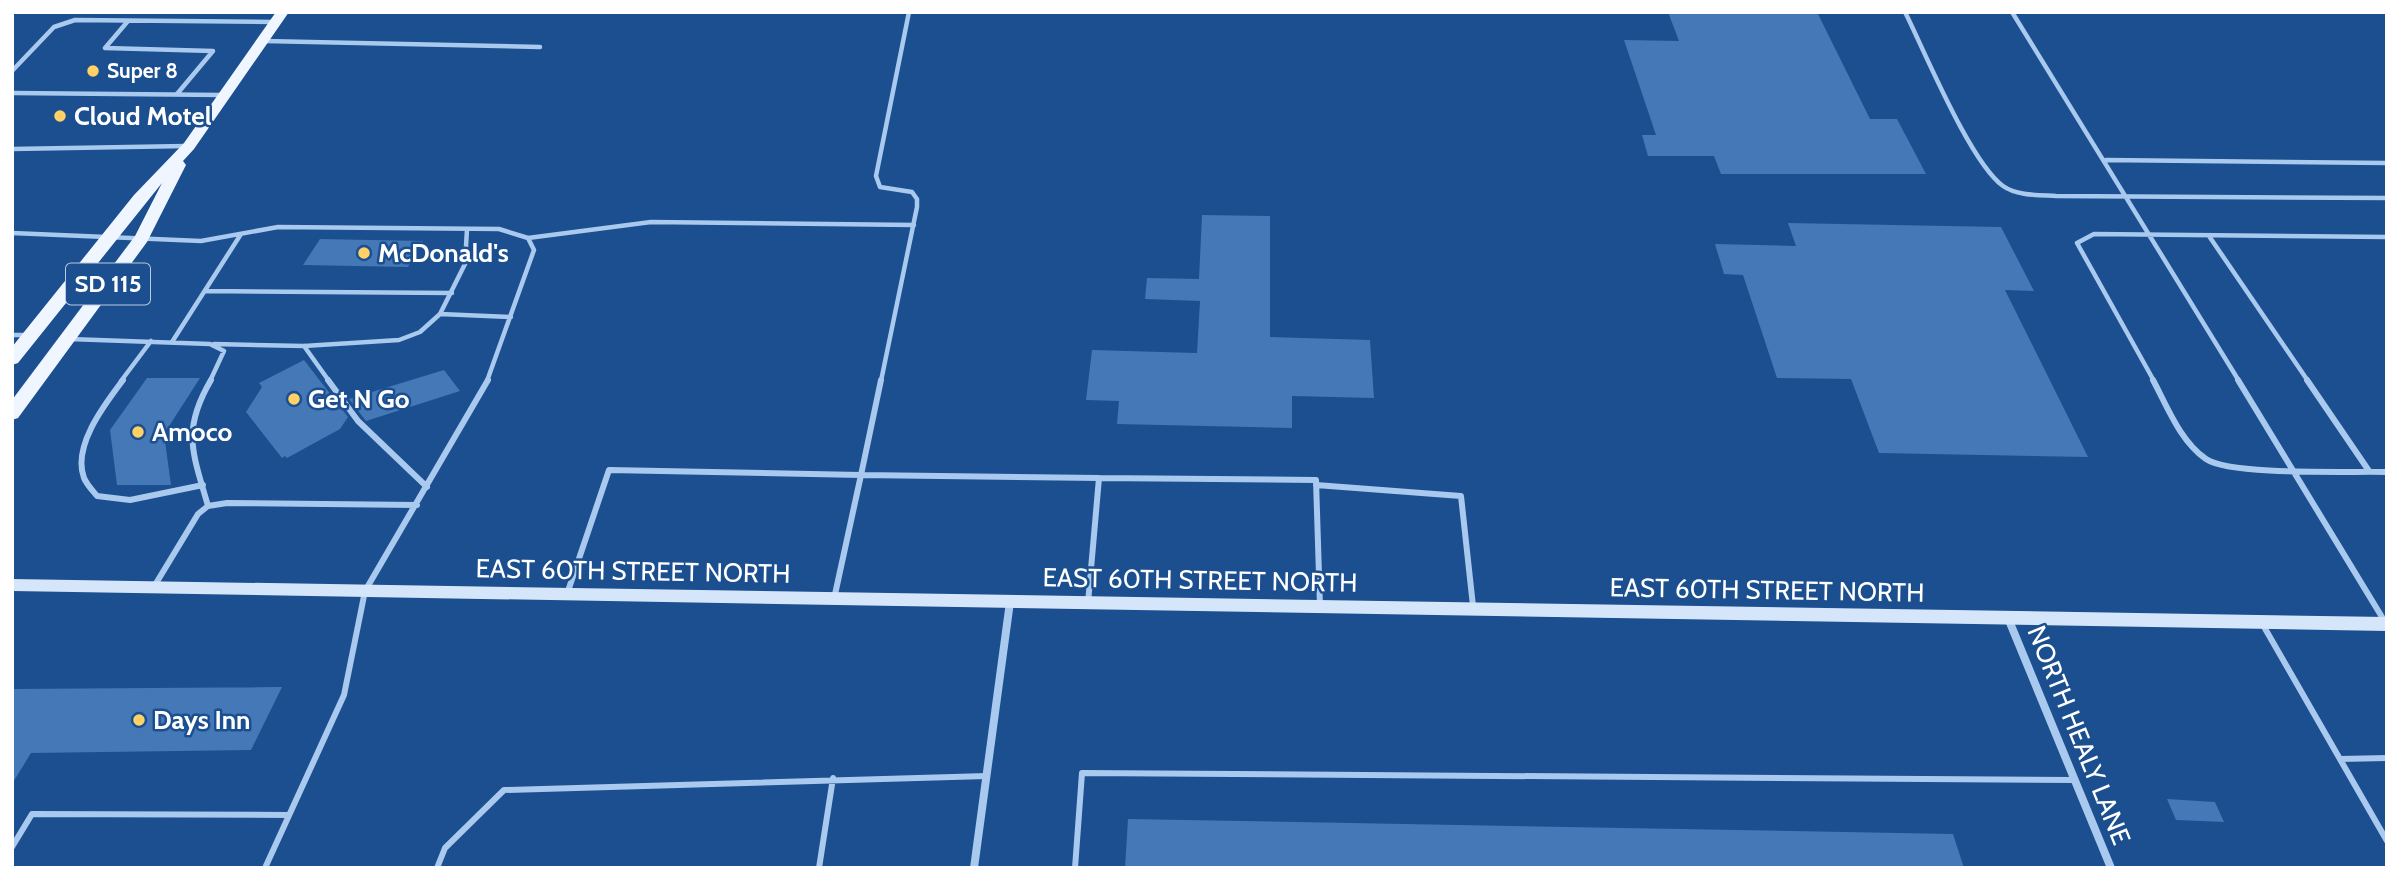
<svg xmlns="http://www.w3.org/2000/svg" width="2399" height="880" viewBox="0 0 2399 880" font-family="Cabin,sans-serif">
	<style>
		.building { fill: #4478b7 }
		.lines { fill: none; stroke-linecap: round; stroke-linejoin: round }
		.service-far1 { stroke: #a9c9ee; stroke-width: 4.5 }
		.service { stroke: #a9c9ee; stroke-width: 6 }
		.minor { stroke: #a9c9ee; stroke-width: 8 }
		.secondary { fill: #d6e6fa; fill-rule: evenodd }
		.primary { fill: #f0f6ff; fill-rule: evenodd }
		.poi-dot { fill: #ffd166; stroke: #1b4f8f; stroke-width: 2.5 }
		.labels { text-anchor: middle; stroke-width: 5; stroke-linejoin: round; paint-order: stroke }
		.far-poi-label { font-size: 21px; font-weight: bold; fill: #fff; stroke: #1b4f8f; text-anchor: start }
		.shield { fill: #1b4f8f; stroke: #bbcadd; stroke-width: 2 }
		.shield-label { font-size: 24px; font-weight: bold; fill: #fff }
		.poi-label { font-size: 26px; font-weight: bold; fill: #fff; stroke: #1b4f8f; text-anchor: start }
		.street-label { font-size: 26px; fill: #fff; stroke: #1b4f8f }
	</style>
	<rect width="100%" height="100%" fill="#1b4f8f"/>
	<path class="building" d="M1668 12H1817L1870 119H1897L1926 174H1721L1714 156H1648L1642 135H1656L1624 40 1679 41Z
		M1202 215 1270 216V337L1370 340 1374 398 1292 396V428L1117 424 1119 401 1086 400 1092 350 1197 353 1200 301 1145 299 1147 278 1199 279Z
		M1788 223 2001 227 2034 291 2005 290 2088 457 1879 453 1851 379 1777 378 1743 275 1724 274 1715 244 1796 246Z
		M320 239 423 241 408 267 303 265Z
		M304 360 348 417 340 429 287 458 285 456 282 458 246 412 262 387 259 383Z
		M444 370 460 391 366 421 349 399Z
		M147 378H200L164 434 171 485H117L110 430Z
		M282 687 251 750 31 753 12 784V689Z
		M2167 799 2215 802 2224 822 2176 820Z
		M1128 819 1953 834 1964 868H1125Z"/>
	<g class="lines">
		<path class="service-far1" d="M1905 12C1925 52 1970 162 2003 186 2017 196 2040 195 2056 196L2387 198
			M2012 12 2239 381
			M128 21 105 48 213 51 177 94
			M264 41 540 47
			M12 71 54 27 75 20 275 22
			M12 93 223 95
			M12 149 186 146
			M2106 160 2387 163
			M12 233 201 241 278 227 499 229 528 238 534 250 487 381
			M2209 236 2308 381
			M528 238 651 222 914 225
			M205 291 452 293
			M440 314 465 264 467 229
			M12 335H28
			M69 339 210 344 224 351 210 381
			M172 342 241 234
			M214 344 304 346 399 340 420 332 440 314 511 317
			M304 346 329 381
			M121 381 151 341
			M881 381 917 207V199L912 192 880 187 876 176 909 12
			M2154 381 2077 243 2094 234 2387 237"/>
		<path class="service" d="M123 380C105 404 72 446 84 478 87 485 93 491 97 496L130 500 203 485
			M328 380 358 421 427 487
			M2153 380C2167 406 2180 441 2206 459 2231 476 2351 471 2387 472
			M2238 380 2385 622
			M2307 380 2369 471
			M1316 485 1461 496 1473 606
			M208 506C193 453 181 431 211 380
			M155 585 198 514 208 506 227 503 417 505
			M567 594 609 470 861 475 881 380
			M834 599 861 475 1099 478
			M1088 603 1099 478 1316 480 1320 607
			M2263 625 2387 841
			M2340 759 2387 758
			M12 847 32 814 289 815
			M265 868 344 695 365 591 488 380
			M437 868 445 848 504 790 987 776
			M819 868 833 778
			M1075 868 1082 773 2073 780"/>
		<path class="minor" d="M2008 618 2111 868
			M974 868 1010 602"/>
		<path class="secondary" d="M12 579 2387 617V631L12 591Z"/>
		<path class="primary" d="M276 12H289L194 149 183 161 186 165 147 242 18 418 12 420V400L135 236 162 183 18 363 12 365V347L134 195 184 143Z"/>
	</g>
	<g class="poi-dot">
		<circle cx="93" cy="71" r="7"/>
		<circle cx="60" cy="116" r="7"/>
		<circle cx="364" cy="253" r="7"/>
		<circle cx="294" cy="399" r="7"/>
		<circle cx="138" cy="432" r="7"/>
		<circle cx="139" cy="720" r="7"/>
	</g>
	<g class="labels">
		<g class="far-poi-label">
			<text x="107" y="78">Super 8</text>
		</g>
		<rect class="shield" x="66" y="263.5" width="84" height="41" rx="5"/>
		<g class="shield-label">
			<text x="108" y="292">SD 115</text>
		</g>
		<g class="poi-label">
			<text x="74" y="125">Cloud Motel</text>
			<text x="378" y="262">McDonald's</text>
			<text x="308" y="408">Get N Go</text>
			<text x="152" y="441">Amoco</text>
			<text x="153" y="729">Days Inn</text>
		</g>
		<g class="street-label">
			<text transform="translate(633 571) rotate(1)" y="9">EAST 60TH STREET NORTH</text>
			<text transform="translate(1200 580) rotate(1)" y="9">EAST 60TH STREET NORTH</text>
			<text transform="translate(1767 590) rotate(1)" y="9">EAST 60TH STREET NORTH</text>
			<text transform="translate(2079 735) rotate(68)" y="9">NORTH HEALY LANE</text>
		</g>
	</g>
	<rect width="2399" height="880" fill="none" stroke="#ffffff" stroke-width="28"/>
</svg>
